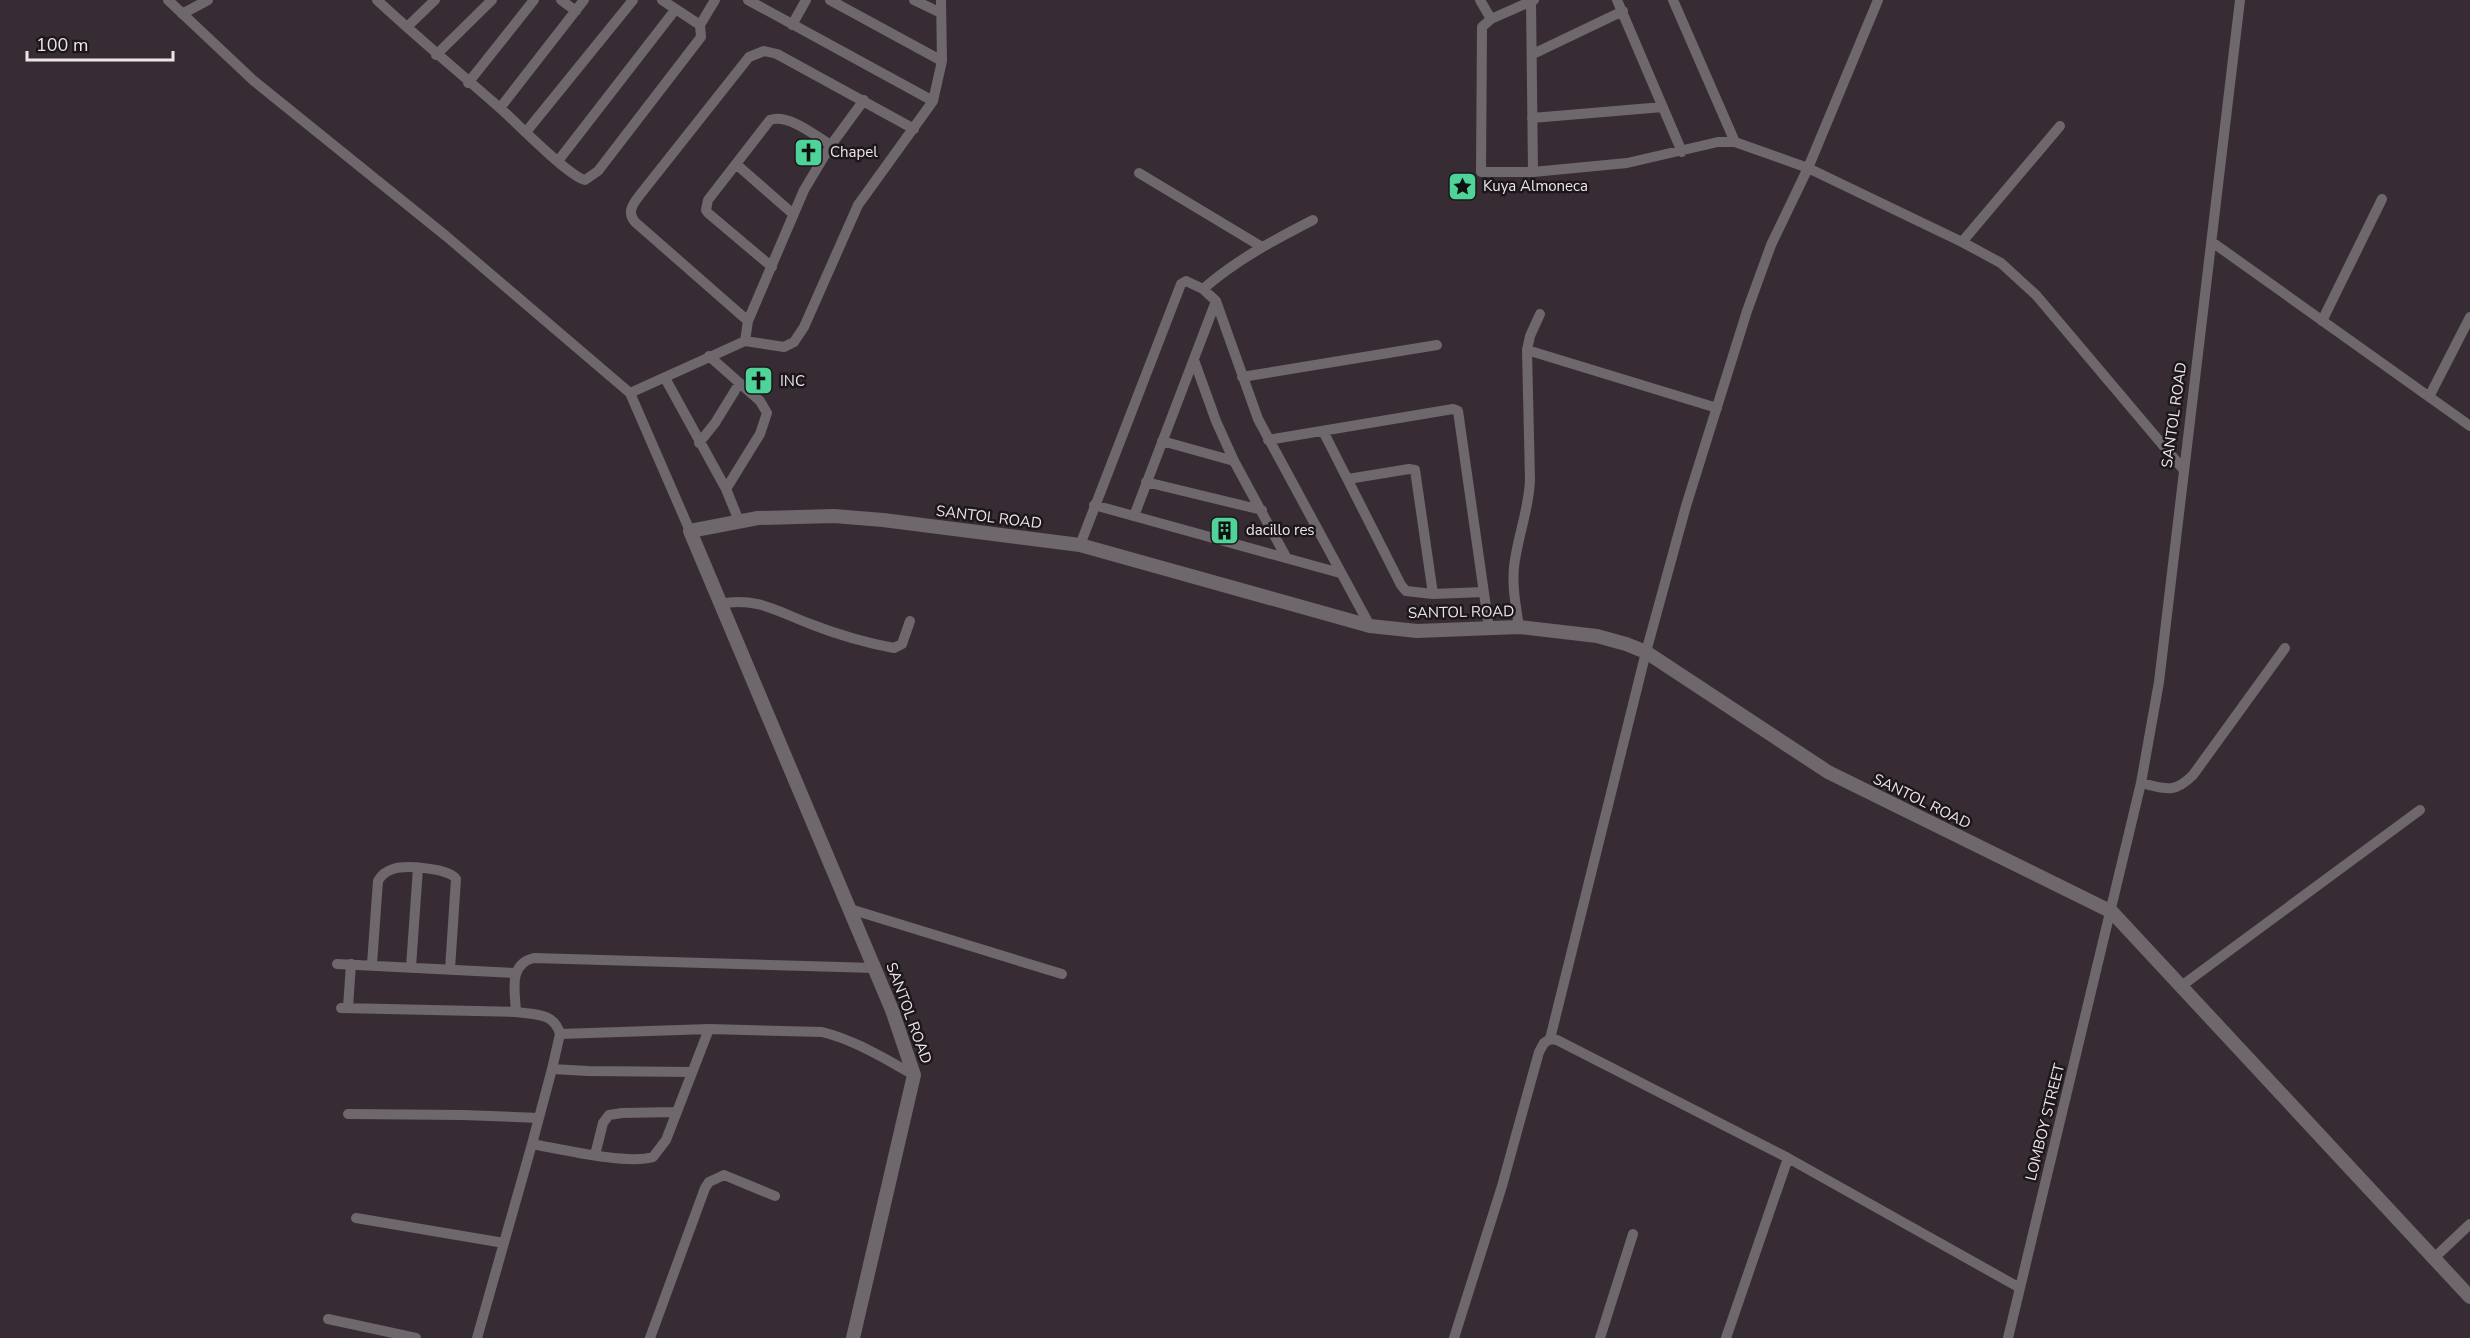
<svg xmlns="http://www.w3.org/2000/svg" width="2470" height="1338" viewBox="0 0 2470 1338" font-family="'Nunito Sans',sans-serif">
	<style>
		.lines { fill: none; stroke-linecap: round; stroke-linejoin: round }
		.minor { stroke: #6e676b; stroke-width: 10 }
		.tertiary { stroke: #6e676b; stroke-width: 14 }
		.labels { text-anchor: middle; stroke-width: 5; stroke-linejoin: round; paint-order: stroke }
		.poi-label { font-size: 15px; fill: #ede5e9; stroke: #1c171a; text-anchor: start }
		.street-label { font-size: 15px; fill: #ede5e9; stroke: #1c171a }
	</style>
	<rect width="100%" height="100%" fill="#382c34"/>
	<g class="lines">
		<path class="minor" d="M168 0 254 81 446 236 630 393 690 531
			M377 0C418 38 460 73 501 109 517 123 568 176 585 180L598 171 701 37 700 25 662 0
			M561 0 576 11
			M748 0 933 101
			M830 0 942 61
			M914 0 941 13
			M1480 0 1491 19
			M1534 0 1491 19 1482 27 1481 172H1533L1627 163 1718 142H1735
			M1617 0 1682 152
			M1673 0 1735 142 1808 168 1962 242 2001 263 2036 295 2183 469
			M1531 1 1533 172
			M182 14 208 0
			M700 25 715 0
			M792 25 806 0
			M407 27 435 0
			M1533 54 1623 11
			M436 55 492 0
			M468 83 534 0
			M500 108 584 0
			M1532 118 1663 107
			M526 132 633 0
			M558 161 675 10
			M736 164 792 213
			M1139 173 1262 247
			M1962 242 2060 126
			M2212 242 2470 426
			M772 267 708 213 706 210 708 200 770 120C788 113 815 136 831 145
			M1203 289C1236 260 1274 240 1313 220
			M748 321 635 222C627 213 632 205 639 196L749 57 764 51 777 54 914 129
			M2322 321 2382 199
			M745 341 748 321 804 190 831 145 864 100
			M1527 350 1717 408
			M709 356 760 401 767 413 760 434 726 489
			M1194 360 1216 421 1234 461 1286 557
			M1242 377 1437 345
			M665 378 726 489 739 521
			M630 393 745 341 784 347 794 342 804 327 858 205 933 101 942 61 941 0
			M2429 397 2470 317
			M1323 431 1401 585 1406 591 1433 594 1484 592
			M1268 440 1453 409 1458 411 1489 628
			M1162 441 1234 461
			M699 443 715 423 739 384
			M1348 479 1409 469 1415 470 1433 594
			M1146 482 1262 510
			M1094 505 1340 573
			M1134 516 1216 301
			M1080 545 1181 284 1186 281 1203 289 1216 301 1258 419 1370 626
			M720 604C757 596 780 613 813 625 839 635 867 643 894 648L902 644 910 621
			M1519 627C1516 607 1512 587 1514 567 1517 538 1529 510 1530 480L1527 350 1530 336 1540 314
			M2141 783C2166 789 2174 794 2193 775L2285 648
			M850 909 1062 974
			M337 964 515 973
			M372 964 378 881C382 874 386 871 393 869 405 865 450 868 456 879L450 969
			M411 967 418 868
			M874 968 534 958C508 964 515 991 516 1012 535 1015 554 1012 560 1034L709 1029 822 1032C855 1040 885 1059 914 1075
			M2180 987 2420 810
			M348 1007 351 964
			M341 1008 516 1012
			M1550 1039 1646 652 1686 506 1747 311 1771 245 1808 168 1878 0
			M552 1069 560 1034
			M348 1114 463 1115 539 1118
			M532 1144 552 1069 588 1071 692 1072
			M595 1155 603 1123 609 1115 622 1113 676 1112
			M356 1218 504 1243
			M2433 1259 2470 1224
			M328 1319 416 1338
			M477 1338 532 1144C560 1149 628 1165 653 1157L666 1140 709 1029
			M650 1338 705 1188 709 1182 724 1175 775 1196
			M1454 1338 1502 1186 1539 1052 1544 1043 1550 1039 1557 1040 1788 1158 2020 1288
			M1600 1338 1633 1234
			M1726 1338 1788 1158
			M2008 1338 2141 783 2159 682 2240 0"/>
		<path class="tertiary" d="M853 1338 914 1075 892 1010 690 531 758 518 834 516 883 520 1080 545 1370 626 1417 631 1519 627 1597 636 1626 644 1646 652 1828 772 2112 912 2470 1297"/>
	</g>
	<defs>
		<symbol id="church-square" viewBox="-11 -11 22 22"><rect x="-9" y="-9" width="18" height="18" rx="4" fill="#4ed399" stroke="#1c171a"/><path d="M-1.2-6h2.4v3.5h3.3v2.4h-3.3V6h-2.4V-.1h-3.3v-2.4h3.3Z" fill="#111"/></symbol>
		<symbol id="sight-square" viewBox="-11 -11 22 22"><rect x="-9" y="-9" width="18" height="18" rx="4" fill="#4ed399" stroke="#1c171a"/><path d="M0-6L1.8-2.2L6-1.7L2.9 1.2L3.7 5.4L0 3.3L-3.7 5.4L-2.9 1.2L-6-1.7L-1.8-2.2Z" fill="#111"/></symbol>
		<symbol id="building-square" viewBox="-11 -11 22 22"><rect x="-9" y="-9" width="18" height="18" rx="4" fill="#4ed399" stroke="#1c171a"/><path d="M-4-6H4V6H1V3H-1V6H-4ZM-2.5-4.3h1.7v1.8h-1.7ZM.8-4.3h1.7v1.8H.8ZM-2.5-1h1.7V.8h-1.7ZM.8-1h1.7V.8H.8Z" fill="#111"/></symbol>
	</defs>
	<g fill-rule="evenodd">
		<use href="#church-square" x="792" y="136" width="33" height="33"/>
		<use href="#sight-square" x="1446" y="170" width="33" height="33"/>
		<use href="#church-square" x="742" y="364" width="33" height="33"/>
		<use href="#building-square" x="1208" y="514" width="33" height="33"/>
	</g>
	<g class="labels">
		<g class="poi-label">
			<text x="830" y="157">Chapel</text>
			<text x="1483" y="191">Kuya Almoneca</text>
			<text x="780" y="386">INC</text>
			<text x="1246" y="535">dacillo res</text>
		</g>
		<g class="street-label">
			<text transform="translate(2174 415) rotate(-82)" y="5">SANTOL ROAD</text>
			<text transform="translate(989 517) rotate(7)" y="5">SANTOL ROAD</text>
			<text transform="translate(1461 612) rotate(-1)" y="5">SANTOL ROAD</text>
			<text transform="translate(1922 801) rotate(26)" y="5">SANTOL ROAD</text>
			<text transform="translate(909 1013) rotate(70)" y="5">SANTOL ROAD</text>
			<text transform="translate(2045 1122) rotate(-76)" y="5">LOMBOY STREET</text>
		</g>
	</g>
	<path d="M27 51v9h146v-9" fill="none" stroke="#ede5e9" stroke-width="3"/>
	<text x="36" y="51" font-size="18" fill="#ede5e9" stroke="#1c171a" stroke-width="4.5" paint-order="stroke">100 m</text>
</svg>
